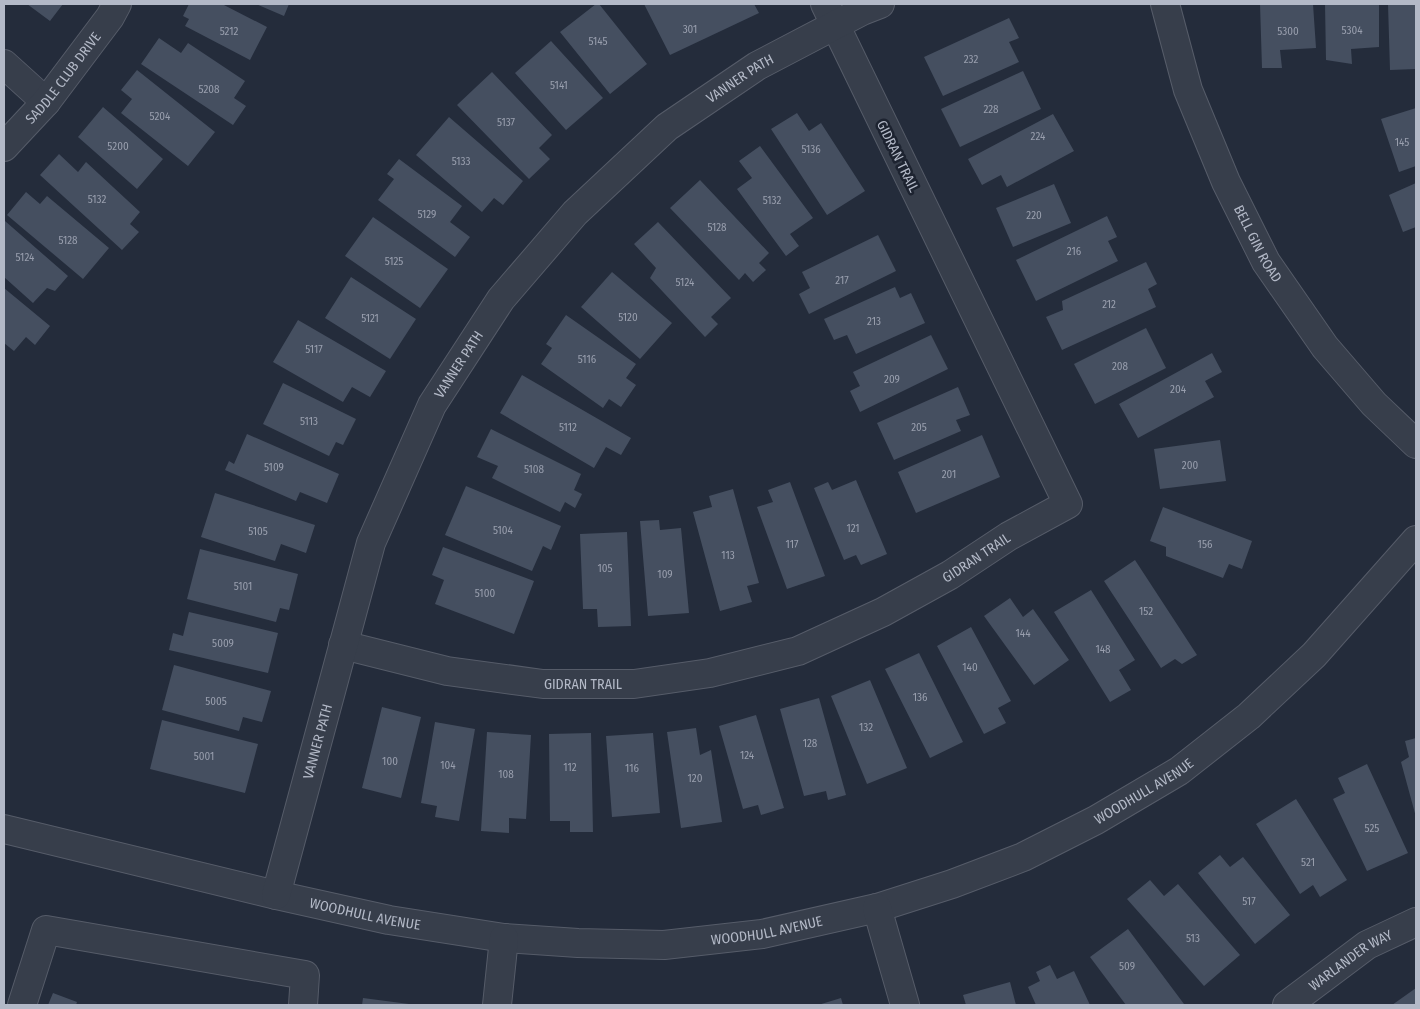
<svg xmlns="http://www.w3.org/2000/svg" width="1420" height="1009" viewBox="0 0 1420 1009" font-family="'Fira Sans Condensed',sans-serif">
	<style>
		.building { fill: #454f60 }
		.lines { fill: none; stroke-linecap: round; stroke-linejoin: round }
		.minor-casing { stroke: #565c69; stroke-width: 30 }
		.minor { stroke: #373e4b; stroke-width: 28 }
		.labels { text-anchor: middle; stroke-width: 5; stroke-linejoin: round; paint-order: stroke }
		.number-label { font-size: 11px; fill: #989ead }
		.street-label { font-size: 14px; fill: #b3b9c7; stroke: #1d2330 }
	</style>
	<rect width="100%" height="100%" fill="#242c3b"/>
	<path class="building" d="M27 4H63L50 21Z
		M189 4H222L267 27 250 60 185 26 189 19 183 16Z
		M256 4H289L284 16Z
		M596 4H599L647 64 610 94 560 32Z
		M644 4H754L759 13 670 55Z
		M1260 4H1313L1316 48 1280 50 1282 68H1262Z
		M1325 4H1379V47L1351 49 1352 64 1326 60Z
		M1388 4H1416V69L1390 70Z
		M1009 18 1019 38 1009 42 1019 62 943 96 924 57Z
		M159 38 181 53 188 43 245 81 234 98 246 106 233 125 141 64Z
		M551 41 603 98 566 130 515 73Z
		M137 70 215 132 188 166 121 113 132 99 121 90Z
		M1023 71 1041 109 960 147 941 109Z
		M492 72 552 135 539 148 550 159 529 179 457 105Z
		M103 107 163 159 137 189 78 137Z
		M1416 108V166L1399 172 1381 119Z
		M797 113 809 131 821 123 865 191 827 215 771 129Z
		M1053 114 1074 151 1007 187 1001 175 982 185 968 159Z
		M449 117 523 181 503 205 494 198 482 212 416 155Z
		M760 146 813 218 790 234 799 246 786 256 737 189 752 178 739 161Z
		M59 154 78 172 86 162 140 212 130 224 139 232 122 250 40 175Z
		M399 159 462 206 450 222 470 237 455 257 378 200 394 179 387 174Z
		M700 180 769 253 759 263 766 270 753 282 745 273 739 280 670 208Z
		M1416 183V227L1403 232 1389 195Z
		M1054 184 1071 223 1013 247 996 208Z
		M26 192 40 204 47 196 109 248 83 279 7 215Z
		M1107 216 1117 237 1108 241 1118 261 1036 301 1016 260Z
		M373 217 448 269 420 308 345 256Z
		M5 221 68 276 55 291 47 288 33 303 4 277Z
		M658 222 731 298 711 317 718 324 705 337 650 278 656 268 634 244Z
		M878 235 896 271 809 314 799 294 810 288 802 272Z
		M1146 262 1157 284 1148 289 1156 307 1062 350 1046 317 1063 310 1062 301Z
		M612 272 672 323 640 359 581 307Z
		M351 277 416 319 390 359 325 318Z
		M895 287 900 298 911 293 925 323 856 354 847 335 834 340 824 319Z
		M4 288 50 326 35 345 26 337 14 351 4 343Z
		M566 315 636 364 626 378 636 385 621 407 609 399 603 408 541 364 552 348 546 344Z
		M298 320 386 371 370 397 352 387 343 402 273 362Z
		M1146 328 1166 368 1095 404 1074 364Z
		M931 335 948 369 860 412 850 391 860 386 853 372Z
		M1212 353 1222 372 1205 381 1214 397 1138 438 1119 404Z
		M522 375 631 438 621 455 606 447 594 468 500 413Z
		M283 383 356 419 343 445 336 442 329 456 263 424Z
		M958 387 970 415 956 420 961 431 894 460 877 423Z
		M491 429 581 474 574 490 582 494 575 508 565 502 560 512 492 478 498 466 477 457Z
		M247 434 339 474 327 503 300 492 296 501 225 470 229 461 234 464Z
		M982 435 1000 477 916 513 898 472Z
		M1220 440 1226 481 1160 489 1154 449Z
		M856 480 887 554 861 565 856 555 844 560 814 488 828 482 832 490Z
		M790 482 825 576 787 589 757 507 773 502 768 490Z
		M466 486 561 526 551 550 543 546 532 571 445 535Z
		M733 489 759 583 747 586 752 602 720 611 693 512 712 507 709 496Z
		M215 493 315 525 306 553 281 544 275 561 201 537Z
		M1163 507 1252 541 1242 569 1229 564 1223 578 1166 556V547L1150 541Z
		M659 520 660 530 681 528 689 613 648 616 640 521Z
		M627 532 631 626 598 627 597 609H583L580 534Z
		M443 547 534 581 514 634 435 604 444 580 432 575Z
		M200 549 298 574 289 610 280 608 276 622 187 599Z
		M1135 560 1197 655 1182 664 1175 659 1161 668 1104 581Z
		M1091 590 1135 660 1119 670 1131 690 1110 702 1054 612Z
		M1010 598 1023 617 1033 609 1069 660 1034 685 984 616Z
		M189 612 278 633 268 673 169 650 173 633 183 636Z
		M971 627 1011 701 998 708 1006 723 984 734 937 646Z
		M919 653 963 742 930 758 885 669Z
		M174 665 271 691 262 722 243 717 239 731 162 710Z
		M870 680 907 768 867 784 831 696Z
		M819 698 846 795 828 800 826 791 804 796 780 709Z
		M382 707 421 717 401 798 362 788Z
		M756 715 784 808 761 815 758 805 743 809 719 726Z
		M162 720 258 744 245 793 150 769Z
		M435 722 475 729 459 821 435 817 437 806 421 803Z
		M696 728 700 755 711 750 722 822 681 828 667 732Z
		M487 732 531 735 526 819 509 818V833L481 831Z
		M591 733 593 832H570V821H550L549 734Z
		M653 733 660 813 612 817 606 736Z
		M1416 738V817L1401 762 1409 757 1405 741Z
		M1367 764 1408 853 1367 871 1333 799 1345 793 1338 778Z
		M1296 799 1347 880 1320 897 1313 885 1300 894 1256 824Z
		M1220 855 1230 867 1243 857 1290 915 1255 944 1198 873Z
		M1150 880 1164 896 1178 884 1240 955 1204 986 1127 899Z
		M1128 929 1184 1004 1182 1005H1126L1090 957Z
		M1050 965 1057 979 1074 971 1090 1005H1036L1028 987 1040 981 1036 972Z
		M1010 982 1016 1005H966L963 995Z
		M1416 988V1005H1392Z
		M53 993 77 1002 76 1005H48Z
		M363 998 409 1004V1005H362Z
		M841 998 843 1005H818Z"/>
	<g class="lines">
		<defs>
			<g id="minor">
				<path id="s1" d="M1165 4 1188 90 1226 182 1266 262 1325 347 1374 404 1416 444"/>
				<path d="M4 64 46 102"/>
				<path id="s2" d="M4 147 46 102 110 17 117 4"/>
				<path id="s3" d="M343 645 447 671 543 684H634L710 673 798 651 883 612 950 575 1009 536 1068 504 825 4"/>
				<path id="s4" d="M4 829 276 895 389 920 504 938 578 943 664 945 762 934 877 908 952 884 1023 857 1096 820 1179 771 1249 716 1314 655 1416 540"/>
				<path id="s5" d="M276 895 371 543 432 405 501 299 575 213 667 127 757 66 862 11 880 4"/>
				<path d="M877 908 905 1005"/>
				<path d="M22 1005 46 930 305 975 303 1005"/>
				<path d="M497 1005 504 938"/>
				<path id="s6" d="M1287 1005 1367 945 1416 922"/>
			</g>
		</defs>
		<use href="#minor" class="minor-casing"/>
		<use href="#minor" class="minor"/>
	</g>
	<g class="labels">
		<g class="number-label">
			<text x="690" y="33">301</text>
			<text x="1352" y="34">5304</text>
			<text x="229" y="35">5212</text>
			<text x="1288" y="35">5300</text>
			<text x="598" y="45">5145</text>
			<text x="971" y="63">232</text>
			<text x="559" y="89">5141</text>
			<text x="209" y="93">5208</text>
			<text x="991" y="113">228</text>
			<text x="160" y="120">5204</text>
			<text x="506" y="126">5137</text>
			<text x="1038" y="140">224</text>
			<text x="1402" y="146">145</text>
			<text x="118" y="150">5200</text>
			<text x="811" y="153">5136</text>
			<text x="461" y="165">5133</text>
			<text x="97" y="203">5132</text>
			<text x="772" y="204">5132</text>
			<text x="427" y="218">5129</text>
			<text x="1034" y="219">220</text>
			<text x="717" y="231">5128</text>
			<text x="68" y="244">5128</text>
			<text x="1074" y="255">216</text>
			<text x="25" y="261">5124</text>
			<text x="394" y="265">5125</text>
			<text x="842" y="284">217</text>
			<text x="685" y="286">5124</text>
			<text x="1109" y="308">212</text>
			<text x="628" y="321">5120</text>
			<text x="370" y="322">5121</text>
			<text x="874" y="325">213</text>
			<text x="314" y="353">5117</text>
			<text x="587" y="363">5116</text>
			<text x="1120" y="370">208</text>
			<text x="892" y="383">209</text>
			<text x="1178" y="393">204</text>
			<text x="309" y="425">5113</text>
			<text x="568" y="431">5112</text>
			<text x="919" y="431">205</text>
			<text x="1190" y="469">200</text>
			<text x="274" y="471">5109</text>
			<text x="534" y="473">5108</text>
			<text x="949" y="478">201</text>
			<text x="853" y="532">121</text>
			<text x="503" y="534">5104</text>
			<text x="258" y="535">5105</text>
			<text x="792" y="548">117</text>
			<text x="1205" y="548">156</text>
			<text x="728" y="559">113</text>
			<text x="605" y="572">105</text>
			<text x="665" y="578">109</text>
			<text x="243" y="590">5101</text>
			<text x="485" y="597">5100</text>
			<text x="1146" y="615">152</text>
			<text x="1023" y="637">144</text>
			<text x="223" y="647">5009</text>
			<text x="1103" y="653">148</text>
			<text x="970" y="671">140</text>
			<text x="920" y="701">136</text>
			<text x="216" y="705">5005</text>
			<text x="866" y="731">132</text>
			<text x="810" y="747">128</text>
			<text x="747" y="759">124</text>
			<text x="204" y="760">5001</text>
			<text x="390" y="765">100</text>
			<text x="448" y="769">104</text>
			<text x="570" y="771">112</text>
			<text x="632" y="772">116</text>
			<text x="506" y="778">108</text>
			<text x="695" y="782">120</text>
			<text x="1372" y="832">525</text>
			<text x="1308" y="866">521</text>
			<text x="1249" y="905">517</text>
			<text x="1193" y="942">513</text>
			<text x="1127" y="970">509</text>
		</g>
		<g class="street-label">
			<text dy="5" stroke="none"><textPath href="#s2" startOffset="91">SADDLE CLUB DRIVE</textPath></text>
			<text dy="5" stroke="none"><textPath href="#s5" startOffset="969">VANNER PATH</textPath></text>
			<text transform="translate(898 156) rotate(64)" y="5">GIDRAN TRAIL</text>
			<text dy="5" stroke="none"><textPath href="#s1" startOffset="258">BELL GIN ROAD</textPath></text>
			<text dy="5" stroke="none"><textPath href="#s5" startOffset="564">VANNER PATH</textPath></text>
			<text dy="5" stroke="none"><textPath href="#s3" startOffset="664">GIDRAN TRAIL</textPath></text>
			<text dy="5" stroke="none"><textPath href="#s3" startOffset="244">GIDRAN TRAIL</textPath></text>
			<text dy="5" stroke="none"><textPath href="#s5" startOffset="159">VANNER PATH</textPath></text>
			<text dy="5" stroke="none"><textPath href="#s4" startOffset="1181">WOODHULL AVENUE</textPath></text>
			<text dy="5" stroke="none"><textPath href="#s4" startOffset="371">WOODHULL AVENUE</textPath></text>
			<text dy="5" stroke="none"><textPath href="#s4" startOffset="776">WOODHULL AVENUE</textPath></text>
			<text dy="5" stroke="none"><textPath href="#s6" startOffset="78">WARLANDER WAY</textPath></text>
		</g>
	</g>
	<rect width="1420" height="1009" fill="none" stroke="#b3b9c7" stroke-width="10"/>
</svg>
